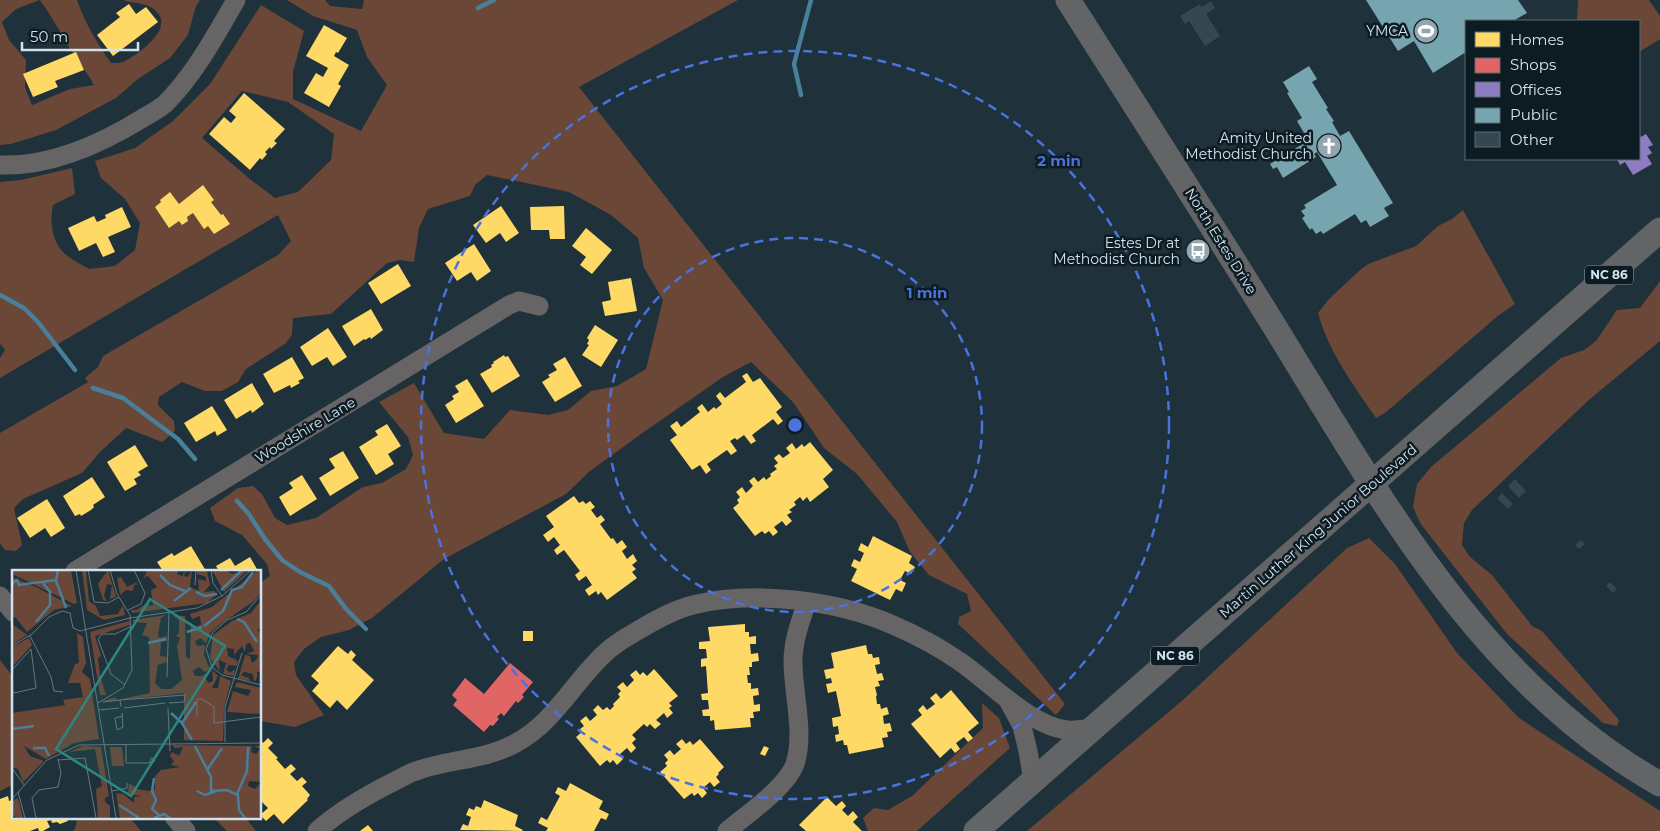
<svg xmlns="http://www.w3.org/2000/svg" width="1660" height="831" viewBox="0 0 1660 831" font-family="Montserrat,sans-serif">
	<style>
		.green { fill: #6a4737; fill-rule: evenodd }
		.homes { fill: #ffd966 }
		.shops { fill: #e06666 }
		.offices { fill: #8e7cc3 }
		.public { fill: #76a5af }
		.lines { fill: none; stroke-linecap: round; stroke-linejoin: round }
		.stream { stroke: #4a7f9a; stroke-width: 4.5 }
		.building { fill: #344851 }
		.minor { stroke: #666464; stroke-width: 19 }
		.major { stroke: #626466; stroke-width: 25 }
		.ring { fill: none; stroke: #4a73de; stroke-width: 2.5; stroke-dasharray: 9 6 }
		.labels { text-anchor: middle; stroke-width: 5; stroke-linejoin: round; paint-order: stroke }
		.shield { fill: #0d1b22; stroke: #96a7b1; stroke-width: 1 }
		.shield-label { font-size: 12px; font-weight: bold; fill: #d1e3ee }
		.poi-label { font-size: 14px; fill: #d1e3ee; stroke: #0d1b22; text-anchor: end }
		.street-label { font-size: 14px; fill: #d1e3ee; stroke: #0d1b22 }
		.inset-river { fill: none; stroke: #4a7f9a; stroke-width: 2.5 }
		.inset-road { fill: none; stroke: #667882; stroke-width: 1 }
		.view { fill: #2c8681; fill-opacity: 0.15; stroke: #2c8681; stroke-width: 2.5 }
		.inset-edge { fill: none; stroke: #d1e3ee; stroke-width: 2.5 }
		.centre { fill: #4a73de; stroke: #0d1b22; stroke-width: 2.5 }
		.ring-label { font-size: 15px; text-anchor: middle; font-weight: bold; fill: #4a73de; stroke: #0d1b22; stroke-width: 5; stroke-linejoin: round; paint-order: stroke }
	</style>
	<rect width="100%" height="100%" fill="#1f313a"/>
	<path class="green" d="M0 0H77C85 23 97 43 111 63 115 63 119 63 123 62 137 55 175 29 156 11 147 2 134 4 123 0H200L196 6 188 35 170 58 138 79 116 98 56 130 11 144 0 145ZM40 0C54 19 63 39 76 58 82 67 89 75 94 85L70 89 32 105 25 87 26 60 9 40 2 22 16 9Z
		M287 0H325L330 6 362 9 364 0H738L579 87 1065 704 1056 715 958 624 959 617 971 611 967 594 929 575 910 552 897 522 857 474 824 448 793 402 751 362 723 377 641 434 589 472 566 494 444 559 372 618 349 630 321 637 304 649 294 662 296 675 324 715 295 727 260 721V583L270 576 267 564 242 535 215 521 210 508 238 488 253 486 262 494 275 518 287 525 316 518 363 487 382 483 406 469 413 455 408 437 379 402 414 383 444 433 484 439 510 410 548 415 568 410 591 391 617 386 646 369 663 300 644 268 638 238 611 215 569 192 487 175 475 185 470 196 428 209 419 228 414 262 400 260 387 263 331 314 293 318 292 335 285 344 246 369 238 382 222 391H205L182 382 159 397 158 405 174 421 175 431 162 442 126 428 100 452 82 473 23 499 14 508 22 545 16 551 5 550 0 543V433L88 382 85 378 98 367 103 356 278 255 291 241 278 215 0 378V358L5 350 0 344V182L21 180 72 168 75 194 53 205C50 220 51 238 62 251 68 258 81 264 89 269L115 266 135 250 140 223 125 199 101 178 95 161 135 148 173 121 210 84 261 5 304 31 293 72V99L361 131 387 85 367 57 357 30 313 16ZM242 91 288 102 334 134 331 160 298 192 275 198 251 180 202 138Z
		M1578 0H1649L1660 16V39L1639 52V21H1577Z
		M1463 210 1515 304 1499 315 1385 413 1376 418C1354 386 1328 351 1318 313L1329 299 1360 270 1368 264 1416 246 1438 226 1452 219Z
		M1660 281V341L1590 399 1472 510 1464 523 1462 545 1470 557 1492 575 1532 626 1542 631 1619 720 1617 726 1603 723 1507 634 1420 523 1413 507 1417 484 1431 467 1561 358 1584 350 1596 341 1617 310 1640 308Z
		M1369 538 1395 564 1457 653 1519 718 1660 811V831H1027L1184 699 1347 548Z
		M0 660 14 678V784L0 791Z
		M982 703 999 718 1010 748 917 831H868L863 818 874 808 888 810 912 796 983 728Z
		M78 817H129L141 831H73L75 828Z
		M213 817H245L256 831H227Z"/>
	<path class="homes" d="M129 4 136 14 146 7 158 22 113 56 97 35 120 17 116 13Z
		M324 25 347 38 338 53 336 52 334 56 349 65 338 84 341 86 329 107 304 93 316 73 323 77 328 68 306 56Z
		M76 52 84 70 55 81 58 87 33 97 23 74Z
		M244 93 285 129 274 141 277 143 271 149 270 147 265 152 267 154 262 160 260 158 250 170 209 134 224 117 231 123 236 117 229 111Z
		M203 185 214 200 211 202 221 215 223 214 230 224 214 234 208 226 204 229 193 213 187 217 188 221 182 225 179 221 169 228 155 207 161 202 160 200 170 192 179 204Z
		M501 206 519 233 506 242 500 233 486 243 473 225Z
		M564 206 565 239H550L549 230H531L530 207Z
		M122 207 131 227 108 237 115 252 103 257 96 243 79 251 68 228 94 216 97 222 106 218 105 215Z
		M586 228 612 250 592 274 580 265 586 257 572 246Z
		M474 244 491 271 477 281 471 272 457 281 445 263Z
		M398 264 411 286 381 304 368 283Z
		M631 278 637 311 605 316 602 302 611 300 608 282Z
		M371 309 383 330 371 339 370 337 365 340 364 339 354 346 342 326Z
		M595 325 618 340 601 367 582 355 589 345 587 344 589 340 587 338Z
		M328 328 347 357 333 366 327 357 312 366 300 347Z
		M504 355 505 357 508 356 520 376 492 393 480 374 492 367 491 365 494 363 493 362Z
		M292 357 304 378 298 381 300 383 291 388 290 385 274 393 263 374Z
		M565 357 582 386 555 402 542 382 550 377 548 375 557 370 553 364Z
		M747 373 753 382 760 378 782 407 776 412 783 421 778 425 773 419 752 435 756 441 751 444 744 435 737 440 735 438 730 441 737 451 731 455 727 450 707 464 711 470 706 474 700 465 692 470 670 440 677 435 670 426 677 421 681 427 700 412 697 408 702 404 708 412 714 407 716 409 722 404 716 396 720 392 725 398 746 382 742 376Z
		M467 379 484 406 456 423 445 405 454 399 452 396 459 392 455 386Z
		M252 383 264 404 252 413 251 410 236 419 224 400Z
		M212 406 227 430 217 436 215 431 196 442 184 423Z
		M387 424 401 446 388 454 394 464 376 475 359 447 378 435 375 431Z
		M810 442 833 470 823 479 829 487 810 502 807 497 803 501 800 497 794 502 796 505 789 510 792 512 787 515 792 521 786 526 782 521 774 527 778 532 773 536 769 531 765 534 762 531 755 536 733 508 739 503 737 500 740 497 736 492 742 487 746 493 753 486 749 481 754 477 758 482 764 477 766 480 771 476 770 474 777 469 774 466 778 463 774 458 779 454 783 458 790 453 786 448 792 443 796 449 802 444 804 447Z
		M135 445 148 466 138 472 141 475 134 479 137 484 125 491 107 462Z
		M343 451 359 478 330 496 319 478 335 468 329 459Z
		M302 475 317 499 290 516 279 497 293 488 289 483Z
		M92 477 105 497 93 505 94 507 91 510 81 516 80 514 75 516 63 496Z
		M574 496 579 503 583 501 586 504 590 501 595 507 591 510 597 518 601 515 605 520 600 524 611 539 613 538 617 544 622 540 627 547 622 551 627 559 633 554 637 561 632 565 636 569 632 572 637 578 607 600 601 592 598 595 596 591 589 596 585 590 592 585 586 576 579 581 575 575 580 571 564 550 557 555 554 550 560 545 554 537 548 542 543 535 554 527 546 516Z
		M47 499 65 528 51 537 45 528 30 538 17 518Z
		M873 536 912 556 909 563 915 567 911 574 905 571 900 580 906 583 902 592 896 589 890 600 851 581 857 569 851 566 854 559 860 562 864 553 858 550 861 543 868 547Z
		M191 546 206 571H163L157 562 172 553 174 556Z
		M250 557 258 571H219L216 566 230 558 235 566Z
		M745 624V632H749V637L756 636V644H750L751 654 758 653 759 661 752 662V667H749L750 675H747L748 683H751V689L758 688 759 695 753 696 754 705 760 704V711L753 712 754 718H750L751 727 715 730 714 720 710 721V716H703L702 710 709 709 708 700H702L701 694 708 693 706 666 701 667V659L707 658 706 649H699V642L710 641 708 627Z
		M523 631H533V641H523Z
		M866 645 868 654H872L873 658 879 657 880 664 875 665 877 674 882 673 884 680 878 681 880 686 875 687 877 695 876 696 877 704H880L881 709 887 707 889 714 883 716 884 724 890 723 892 731 887 732 888 737 882 738 884 747 849 754 847 745H844L843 740 836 742 835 735 839 734 838 726 833 727 832 718 841 716 836 691 828 693 826 684 832 683 831 678 826 679 824 670 834 668 831 653Z
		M338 646 348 654 351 650 356 655 352 660 374 680 347 710 337 700 330 708 312 691 319 683 311 676Z
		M654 669 678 696 669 703 672 706 669 708 673 713 667 718 664 713 656 720 661 724 655 729 650 724 647 727 644 724 632 735 636 739 632 743 636 748 631 753 627 748 619 755 623 759 617 765 613 760 610 763 607 760 600 766 576 737 582 732 580 729 584 726 580 721 586 716 590 721 597 715 593 710 598 705 603 710 607 707 610 710 614 706 613 704 620 697 618 694 621 691 617 687 623 682 627 687 634 680 630 675 636 670 640 675 643 672 647 676Z
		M951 690 979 723 968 732 973 738 968 742 964 737 956 743 960 749 955 753 951 748 940 758 911 724 922 715 918 710 923 705 927 710 935 704 930 698 936 693 941 699Z
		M268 738 273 743 268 748 278 758 276 759 285 769 291 764 296 769 290 774 297 781 302 777 307 782 302 786 310 795 307 799 308 800 283 824 274 814 266 821 260 815 268 808 262 802 260 804V739L263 743Z
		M682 739 686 744 690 741 693 745 700 739 724 767 718 773 719 774 716 777 720 782 714 787 710 782 703 788 707 793 702 798 698 793 694 796 692 793 684 799 660 772 667 766 665 763 668 760 664 755 670 750 674 755 681 749 676 744Z
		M764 746 769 748 765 756 760 754Z
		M570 783 603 801 599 809 609 814 606 820 601 818 594 831H546L548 828 538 823 541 817 547 820 560 796 555 793 558 787 566 791Z
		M8 796 9 801 14 799V817H66L68 821 60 824 57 822 52 823 51 820 47 821 50 827 43 831H39L38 828 30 831H0V799Z
		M827 797 836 806 842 801 846 806 842 810 848 816 853 811 858 817 853 822 862 831H806L799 825Z
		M484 800 518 815 515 826 523 830 522 831 460 830 463 824 468 826 471 817 466 815 469 808 474 810 476 806 481 808Z
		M368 825 373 831H360Z"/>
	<path class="shops" d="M510 663 533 682 522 695 524 697 518 703 516 701 504 716 501 713 497 717 499 719 493 726 490 725 484 732 453 705 457 700 452 695 465 678 484 694Z"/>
	<path class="offices" d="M1639 133 1641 137 1646 134 1653 145 1648 147 1652 153 1647 156 1652 164 1633 175 1625 162 1620 165 1617 159H1639Z"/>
	<path class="public" d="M1366 0H1518L1527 13 1513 21H1466V52L1433 73 1414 41 1398 51Z
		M1309 66 1317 79 1312 82 1328 108 1326 109 1334 121 1332 122 1340 136 1349 131 1393 203 1384 208 1389 216 1370 227 1366 220 1361 223 1355 214 1323 234 1321 231 1316 234 1312 228 1310 230 1302 218 1305 216 1301 211 1306 208 1304 205 1337 185 1317 152 1314 154 1316 157 1283 178 1277 167 1273 169 1270 164 1311 139 1309 137 1307 138 1297 121 1302 118 1287 93 1289 92 1283 82Z"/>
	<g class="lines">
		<path class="stream" d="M478 8 494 0
			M801 95 794 64 811 0
			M0 295 24 308 38 322 75 370
			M93 388 123 398 178 439 195 459
			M237 501 248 513 265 539 282 560 300 572 329 586 346 609 366 629"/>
	</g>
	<path class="building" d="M1211 1 1215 8 1206 14 1220 36 1205 46 1189 21 1185 24 1180 16 1200 4 1202 7Z
		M1515 479 1526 491 1519 498 1508 486Z
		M1502 493 1513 504 1508 509 1497 498Z
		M1581 540 1585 544 1579 549 1575 545Z
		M1610 582 1617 589 1613 593 1606 586Z"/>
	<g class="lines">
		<path class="minor" d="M0 165C50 167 101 144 143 118 150 114 159 109 165 104 195 74 215 36 236 0
			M75 571 509 305 519 301 539 306
			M0 596 14 613
			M1009 702 1022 726 1028 751 1033 781
			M174 817 186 831
			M317 831C340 810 367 795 395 781 403 777 411 772 419 770 451 759 484 760 514 744 553 724 573 683 604 654 614 644 625 638 637 631 654 621 673 610 693 605 754 590 836 600 893 625 916 635 939 647 959 661 989 681 1030 726 1067 730 1075 731 1085 729 1093 728
			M727 831C746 815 787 787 795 764 805 733 793 694 793 662 793 641 800 622 807 602"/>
		<path class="major" d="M1068 0C1137 108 1206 216 1273 324 1378 494 1480 683 1660 784
			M976 831 1660 230"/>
	</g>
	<g class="ring">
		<circle cx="795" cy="425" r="187"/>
		<circle cx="795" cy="425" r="374"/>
	</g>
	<defs>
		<symbol id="stadium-disc" viewBox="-11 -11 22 22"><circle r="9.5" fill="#93a5af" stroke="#0d1b22"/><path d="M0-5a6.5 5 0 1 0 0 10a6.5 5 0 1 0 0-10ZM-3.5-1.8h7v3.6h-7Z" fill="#fff"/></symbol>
		<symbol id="church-disc" viewBox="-11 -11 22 22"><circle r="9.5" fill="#93a5af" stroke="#0d1b22"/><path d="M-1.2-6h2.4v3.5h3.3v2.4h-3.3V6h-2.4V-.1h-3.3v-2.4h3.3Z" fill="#fff"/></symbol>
		<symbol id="bus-disc" viewBox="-11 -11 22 22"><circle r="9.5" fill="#93a5af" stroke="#0d1b22"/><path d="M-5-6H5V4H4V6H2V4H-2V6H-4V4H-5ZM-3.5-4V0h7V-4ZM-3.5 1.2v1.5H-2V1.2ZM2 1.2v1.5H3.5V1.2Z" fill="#fff"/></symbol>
	</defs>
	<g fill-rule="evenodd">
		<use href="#stadium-disc" x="1412" y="17" width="28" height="28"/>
		<use href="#church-disc" x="1315" y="132" width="28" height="28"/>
		<use href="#bus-disc" x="1184" y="237" width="28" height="28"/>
	</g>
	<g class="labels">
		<g class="shield">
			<rect x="1585" y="265.5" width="48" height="19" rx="4"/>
			<rect x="1151" y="646.5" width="48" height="19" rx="4"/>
		</g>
		<g class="shield-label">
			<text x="1609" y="279">NC 86</text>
			<text x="1175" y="660">NC 86</text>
		</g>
		<g class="poi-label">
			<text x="1408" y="36">YMCA</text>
			<text x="1312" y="143">Amity United<tspan x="1312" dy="16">Methodist Church</tspan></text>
			<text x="1180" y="248">Estes Dr at<tspan x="1180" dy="16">Methodist Church</tspan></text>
		</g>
		<g class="street-label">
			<text transform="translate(1221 241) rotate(58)" y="5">North Estes Drive</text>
			<text transform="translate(305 430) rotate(-31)" y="5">Woodshire Lane</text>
			<text transform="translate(1318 531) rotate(-41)" y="5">Martin Luther King Junior Boulevard</text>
		</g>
	</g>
	<g transform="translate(12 570)">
		<rect width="249" height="249" fill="#1f313a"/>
		<path d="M0 0H59L65 33 62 34 0 4ZM70 0H74L77 31 84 36 88 46 106 44 111 35 113 45 92 50 75 40ZM96 0 104 27 98 29 100 15 95 14 92 26 95 31 91 30 86 14ZM135 0H167L165 4 170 6 174 0 172 6 176 7 180 0 178 17 187 21 186 9 194 11V7L185 4V1H195L198 15 192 22 202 21 205 24 195 33 120 43 119 40H125L133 34 141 36 139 20 145 17 136 6 132 8ZM200 0H214L220 4 236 0 212 22ZM246 0H249V23L242 31 207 55 198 63 194 73 189 68 183 71 185 76 193 75 192 85 198 99 193 102 187 97 181 101 183 106H190L198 101 192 108 197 113 201 111 200 100 206 106 200 118H206L208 106 219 111 212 137 211 171 172 170V123L89 132 103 127 105 130 138 123 137 67 130 65 135 53 121 52V50L154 45 149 48 146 64 147 68 155 66V71L149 72 148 86 155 87V92L146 95 143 113 149 119H159L170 110 165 76 168 68 164 66 167 63V50L162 46H173L174 87 178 89 179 52 181 57 189 55 188 46 180 49 178 44 200 37ZM0 7 24 17 60 36 42 40 15 62 4 48 0 47ZM109 7 115 17 123 13 127 14 122 15 121 21 114 20 108 25 105 8ZM249 30V58L245 60 249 63V101L245 102V108L242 112 241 104 232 102 229 105 237 108 238 111 226 109 233 85 238 86 240 93 245 89 246 85 234 84 242 81 238 73 234 74 233 82 230 76 222 85V79L215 78 216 86 226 91 225 96 217 95 214 99 218 103 223 99 222 106 211 104 214 93 207 90 208 101 198 88 201 65 220 51 239 43ZM117 51 118 55 83 66 89 86 86 88 88 105 94 125H88L78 62ZM0 54 15 65 0 75ZM65 63 71 67 74 93 70 102 78 109 87 169 62 173 34 189 12 176 18 186 32 191 11 212 6 199 0 197V143L53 135 51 130 71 127 68 113H56L63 94 67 93ZM17 68 20 75 0 97V77ZM225 112 249 118V144L215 142 221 121 236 126 239 120 223 117ZM160 175 240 176 239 182 244 184 248 179 242 176H249V212L237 211 236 216 243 219 249 213V248H108L104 223 111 224 122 233V227L129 226 116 224 117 213 125 219 137 221 143 219V206L149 200 168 197 159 195 162 191 158 186 160 182 167 186 171 177 163 178ZM71 176 89 177 97 226 93 228V232L98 236V248H86L84 219 90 216 83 179 57 182ZM98 177H110L112 196H100ZM5 228 7 231 11 248H4L0 243V232Z" fill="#6a4737"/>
		<path class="inset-river" d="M148 5 158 15 173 21M44 11 54 38M0 14 5 10 7 15 44 10 46 0M209 20 230 0M184 22 193 26 205 24M162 31 179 18M225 49 232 52 245 72M24 52 38 35V22L31 13M192 56 211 41 220 20 230 17 241 2M175 62 190 57M136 73 154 69M159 143 170 153 180 170M170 153 184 132M0 159 22 156M183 176 199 207V221L215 220 226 225 227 240 233 248M21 178H33L37 186M195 200 210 178M142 208 140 221 144 230 140 239 147 245M185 221 193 225 205 221M225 224 235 201 236 177M107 235 127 248M142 248 152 244 158 248"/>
		<path class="inset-road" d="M64 0 104 248M76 0 82 32 96 33 107 27M199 0 201 13 210 26M183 15 184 0M249 25 234 42 215 50 201 62 194 79 200 97 210 105 249 115M116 40 129 34 133 23 122 0M18 66 39 107 42 121 51 122M0 76 20 64 37 47 50 41 58 43 61 58 68 61 118 48 185 38 210 26 239 0M0 100 19 79M155 107 157 42M113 115 99 104 86 69 90 64H103L120 56M0 120 2 123 24 118 19 79M91 132 108 130M86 133 111 118 120 100 118 45 105 24 98 0M109 137 108 130 173 125 172 132 157 133M112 138 153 133M156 138 158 181M87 140 107 138M110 143 111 157 105 160 103 148 111 146M185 146V129H190L202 137V153L249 147M213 172V137L230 83M114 174V193H135L142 192V189L139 188 138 192M46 190 73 188 84 248M0 198 12 215M100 221 115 218V213M6 222 13 248M0 229 35 190 67 175 249 173M24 248 20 228 27 220 46 217 49 203 46 189"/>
		<path class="view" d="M138 29 213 76 119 226 44 179Z"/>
		<rect width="249" height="249" class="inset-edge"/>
	</g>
	<circle cx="795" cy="425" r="8" class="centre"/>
	<g class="ring-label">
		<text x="1059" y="166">2 min</text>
		<text x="927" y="298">1 min</text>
	</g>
	<rect x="1465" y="20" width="175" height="140" fill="#0d1b22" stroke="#5b6b74"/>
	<rect x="1475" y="32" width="25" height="15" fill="#ffd966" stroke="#5b6b74"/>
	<text x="1510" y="45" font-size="15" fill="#d1e3ee">Homes</text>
	<rect x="1475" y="58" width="25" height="15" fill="#e06666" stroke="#5b6b74"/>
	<text x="1510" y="70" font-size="15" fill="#d1e3ee">Shops</text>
	<rect x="1475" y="82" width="25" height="15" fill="#8e7cc3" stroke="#5b6b74"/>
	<text x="1510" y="95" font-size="15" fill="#d1e3ee">Offices</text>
	<rect x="1475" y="108" width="25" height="15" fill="#76a5af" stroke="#5b6b74"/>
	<text x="1510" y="120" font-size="15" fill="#d1e3ee">Public</text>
	<rect x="1475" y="132" width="25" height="15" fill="#344851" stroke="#5b6b74"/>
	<text x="1510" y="145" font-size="15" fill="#d1e3ee">Other</text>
	<path d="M22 42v8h116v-8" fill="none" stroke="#d1e3ee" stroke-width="2.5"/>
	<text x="30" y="42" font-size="15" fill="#d1e3ee" stroke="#0d1b22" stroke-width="4" paint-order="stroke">50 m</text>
</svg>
